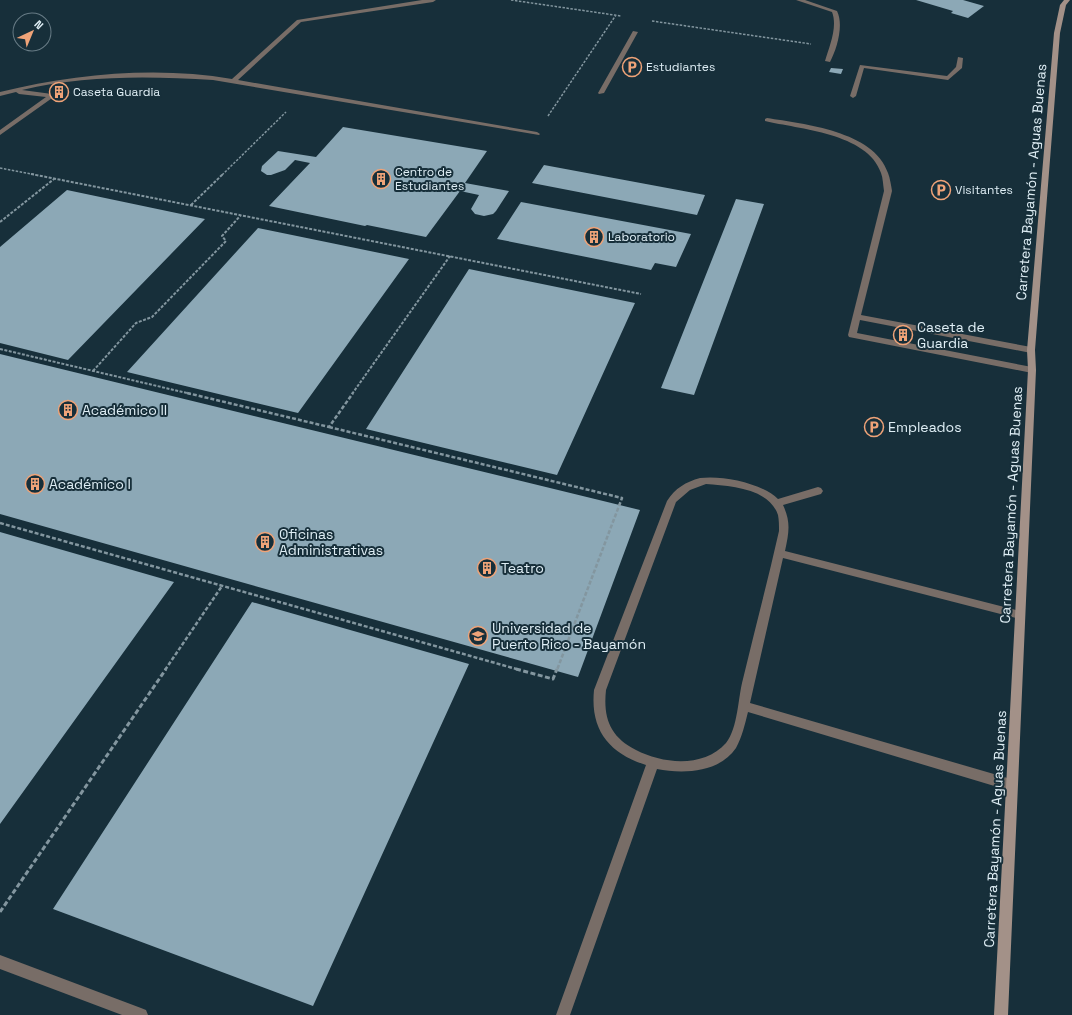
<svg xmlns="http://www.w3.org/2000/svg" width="1072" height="1015" viewBox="0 0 1072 1015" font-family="'Space Grotesk',sans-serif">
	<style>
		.building { fill: #8ca8b6 }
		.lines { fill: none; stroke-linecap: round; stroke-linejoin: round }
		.path-far3 { stroke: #83969f; stroke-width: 1.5; stroke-dasharray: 2.5 1.5; stroke-linecap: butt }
		.path-far2 { stroke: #83969f; stroke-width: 2; stroke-dasharray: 3 1.5; stroke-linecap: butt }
		.path-far1 { stroke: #83969f; stroke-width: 2.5; stroke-dasharray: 4 2; stroke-linecap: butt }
		.path { stroke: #83969f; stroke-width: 3; stroke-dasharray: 5 2.5; stroke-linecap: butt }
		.lane { fill: #786d67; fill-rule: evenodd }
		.secondary { fill: #a39188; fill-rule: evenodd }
		.labels { text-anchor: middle; stroke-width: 4; stroke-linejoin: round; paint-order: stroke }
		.far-poi-label { font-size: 12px; fill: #dfeef5; stroke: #172f3a; text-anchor: start }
		.street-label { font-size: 14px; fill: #dfeef5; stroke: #172f3a }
		.poi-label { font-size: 14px; fill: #dfeef5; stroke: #172f3a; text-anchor: start }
	</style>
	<rect width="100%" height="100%" fill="#172f3a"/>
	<path class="building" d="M916 0H963L984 6 968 18 951 13 953 11Z
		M831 68 843 69 841 74 829 72Z
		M56 89 67 91 61 96 50 94Z
		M343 127 487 151 465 183 509 191 496 211 493 214 484 216 475 214 471 209 479 195 460 191 426 237 367 225 365 226 269 206 310 163 295 160 285 170 271 175H267L261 171 262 166 278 151 316 157Z
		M544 165 705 195 697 215 532 183Z
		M67 190 205 219 68 360 0 343V247Z
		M736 199 764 204 694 395 661 388Z
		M521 202 691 234 676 267 655 263 651 270 497 239Z
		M258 228 409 259 298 413 127 372Z
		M469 269 635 303 557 475 366 429Z
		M895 330 912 333 910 340 894 337Z
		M0 354 640 510 578 677 0 514Z
		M0 532 174 582 0 824Z
		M252 602 469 664 313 1006 53 909Z"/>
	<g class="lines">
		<path class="path-far3" d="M511 0 621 16
			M652 21 811 44
			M548 116 616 15
			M0 168 36 175
			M222 175 286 112"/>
		<path class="path-far2" d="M31 174 641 294
			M191 205 223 174
			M0 222 54 179
			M0 349 191 394
			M93 371 136 323 152 317 226 241 222 236 241 215
			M352 394 450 256"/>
		<path class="path-far1" d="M187 393 329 427 353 393
			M329 427 622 498 557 670
			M0 523 520 670
			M165 670 222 586"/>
		<path class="path" d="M516 669 553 679 557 669
			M0 912 166 669"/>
		<path class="lane" d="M422 0H436L433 2 301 22 238 80 537 132 540 134 539 135 213 80C150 76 84 75 22 90L52 94 55 96 0 135V130L46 97 19 94 16 92 0 96V92C75 74 156 66 232 79L297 20Z
			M796 0H805L837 11C844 25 837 49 830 62L825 61C829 47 838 27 832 12Z
			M633 31 638 32 604 93 599 94 598 93Z
			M958 57 963 58 962 68 948 80 864 68 856 96 853 98 850 96 860 65 947 76 956 67Z
			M767 118C804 124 874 131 888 173 890 178 891 185 892 191L861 315 1031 347 1035 350 1031 353 860 320 857 333 1032 367 1036 370 1035 372 1032 373 849 337 848 335 884 191C883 185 883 178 881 173 868 133 798 129 765 121V119Z
			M700 478C722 475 762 483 778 499L818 487 821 488 823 491 821 494 783 505C791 522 789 532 785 551L1024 612 1025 615 1024 618 1020 619 783 558 750 703 1011 779 1015 781 1017 785 1015 789 1011 791 748 712C745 724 742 737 736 748 719 773 683 774 657 769L570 1015H556L646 765C609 753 590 730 594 690L667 501C675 488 686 482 700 478ZM706 484C730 486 769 488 778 515 779 520 779 526 779 531 768 580 755 629 743 679 738 697 738 728 726 743 704 768 663 764 636 750 610 737 603 718 606 690L676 502 690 490Z
			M0 955 141 1008 146 1010 148 1015H122L0 969Z"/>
		<path class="secondary" d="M1064 0H1070L1066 5 1060 33 1035 350 1036 370 1008 1015H994L1028 370 1027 350 1054 33 1060 5Z"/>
	</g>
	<defs>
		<symbol id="parking-ring" viewBox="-11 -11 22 22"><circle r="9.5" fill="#172f3a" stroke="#efa378" stroke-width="1.5"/><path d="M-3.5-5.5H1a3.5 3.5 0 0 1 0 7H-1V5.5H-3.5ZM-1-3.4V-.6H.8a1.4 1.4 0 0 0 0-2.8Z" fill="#efa378"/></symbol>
		<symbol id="building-ring" viewBox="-11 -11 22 22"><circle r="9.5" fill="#172f3a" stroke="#efa378" stroke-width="1.5"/><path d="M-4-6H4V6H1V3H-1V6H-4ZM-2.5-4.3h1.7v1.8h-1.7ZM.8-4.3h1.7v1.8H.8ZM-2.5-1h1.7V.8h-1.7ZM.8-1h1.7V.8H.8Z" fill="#efa378"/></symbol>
		<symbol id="university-ring" viewBox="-11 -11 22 22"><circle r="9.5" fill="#172f3a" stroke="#efa378" stroke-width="1.5"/><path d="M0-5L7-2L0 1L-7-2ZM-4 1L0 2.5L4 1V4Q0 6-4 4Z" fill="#efa378"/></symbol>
	</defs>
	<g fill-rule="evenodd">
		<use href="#parking-ring" x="621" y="56" width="22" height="22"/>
		<use href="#building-ring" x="48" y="81" width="22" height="22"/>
		<use href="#building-ring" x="370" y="168" width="22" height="22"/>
		<use href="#parking-ring" x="930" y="179" width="22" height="22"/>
		<use href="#building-ring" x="583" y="226" width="22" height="22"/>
		<use href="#building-ring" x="892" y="324" width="22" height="22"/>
		<use href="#building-ring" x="57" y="399" width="22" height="22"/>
		<use href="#parking-ring" x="863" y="416" width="22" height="22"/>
		<use href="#building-ring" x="24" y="473" width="22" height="22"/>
		<use href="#building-ring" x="254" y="531" width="22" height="22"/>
		<use href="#building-ring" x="476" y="557" width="22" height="22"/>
		<use href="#university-ring" x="467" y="625" width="22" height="22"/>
	</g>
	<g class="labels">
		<g class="far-poi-label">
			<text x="646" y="71">Estudiantes</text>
			<text x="73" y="96">Caseta Guardia</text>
			<text x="395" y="176">Centro de<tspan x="395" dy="14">Estudiantes</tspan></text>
			<text x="955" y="194">Visitantes</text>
			<text x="608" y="241">Laboratorio</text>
		</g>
		<g class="street-label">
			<text transform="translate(1031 182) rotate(-85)" y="5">Carretera Bayamón - Aguas Buenas</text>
			<text transform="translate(1011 505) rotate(-87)" y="5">Carretera Bayamón - Aguas Buenas</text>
			<text transform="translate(995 829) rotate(-87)" y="5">Carretera Bayamón - Aguas Buenas</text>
		</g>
		<g class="poi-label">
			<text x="917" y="332">Caseta de<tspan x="917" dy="16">Guardia</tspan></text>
			<text x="82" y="415">Académico II</text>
			<text x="888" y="432">Empleados</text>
			<text x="49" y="489">Académico I</text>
			<text x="279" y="539">Oficinas<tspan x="279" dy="16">Administrativas</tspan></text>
			<text x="501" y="573">Teatro</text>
			<text x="492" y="633">Universidad de<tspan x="492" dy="16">Puerto Rico - Bayamón</tspan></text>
		</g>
	</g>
	<g transform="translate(32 32) rotate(44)"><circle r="19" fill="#172f3a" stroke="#677b85"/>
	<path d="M0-3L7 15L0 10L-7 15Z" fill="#efa378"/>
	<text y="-6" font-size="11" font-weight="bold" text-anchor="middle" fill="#dfeef5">N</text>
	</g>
</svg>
